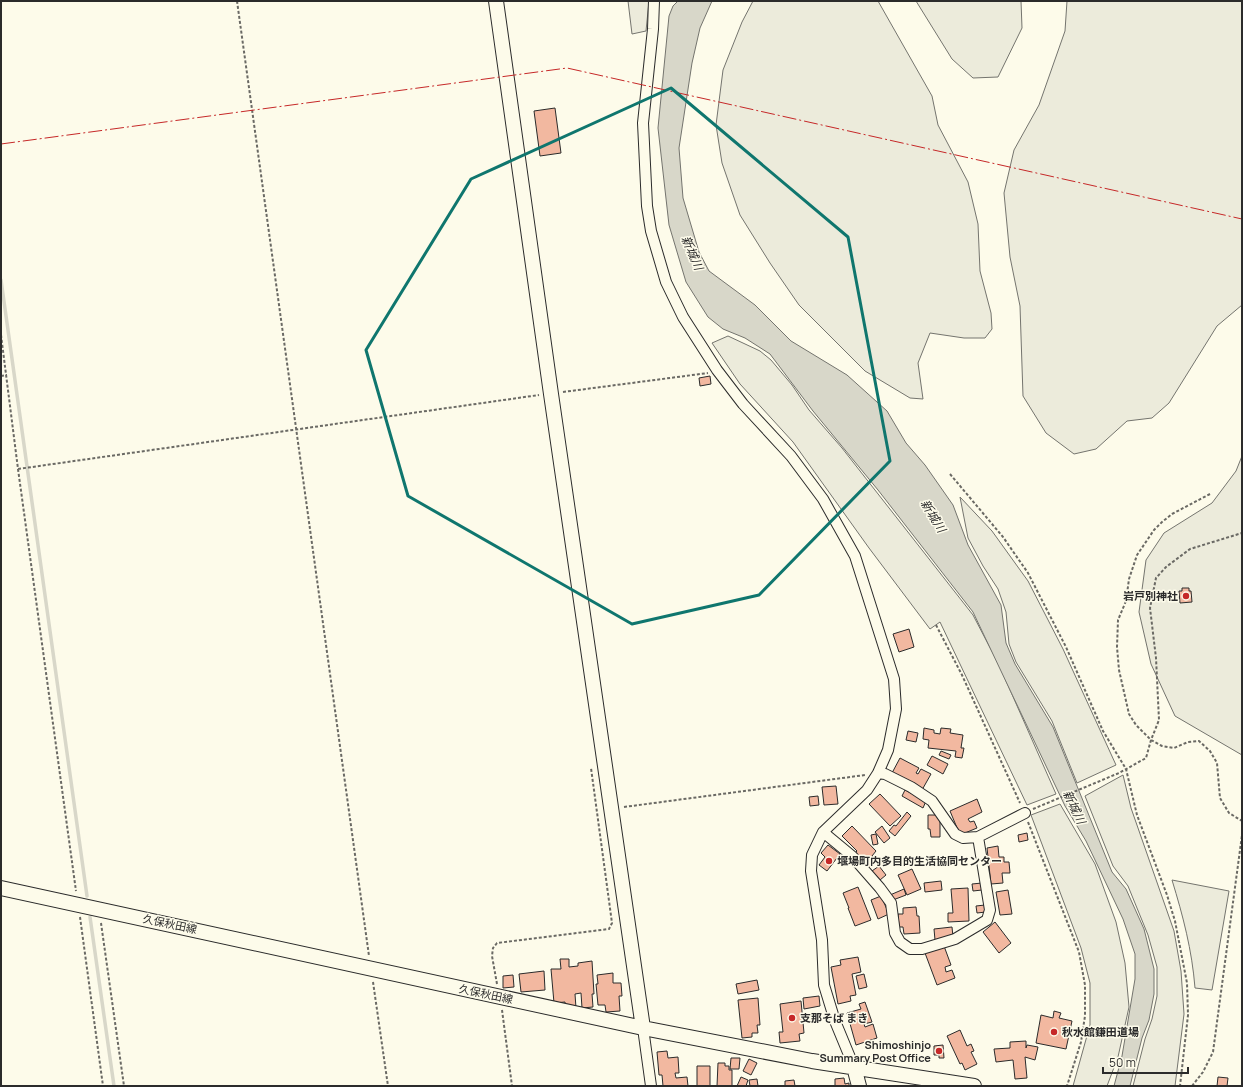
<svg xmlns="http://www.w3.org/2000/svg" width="1243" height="1087" viewBox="0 0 1243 1087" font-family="Manrope,'Noto Sans JP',sans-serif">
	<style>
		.green { fill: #ecebdb; stroke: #74746e }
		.water { fill: #d8d7c9; stroke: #74746e }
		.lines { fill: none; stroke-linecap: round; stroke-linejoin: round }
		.stream { stroke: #d8d7c9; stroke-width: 3.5 }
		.building { fill: #f2b8a0; stroke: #2b2b2b }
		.street-casing { stroke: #2b2b2b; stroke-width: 12 }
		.secondary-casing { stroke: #2b2b2b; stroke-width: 16 }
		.path { stroke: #6a6964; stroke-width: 2; stroke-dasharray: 3 2; stroke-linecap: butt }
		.street { stroke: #fdfbea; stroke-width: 10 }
		.secondary { stroke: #fdfbea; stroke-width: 14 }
		.power { stroke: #c62828; stroke-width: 1; stroke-dasharray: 14 3 2 3; stroke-linecap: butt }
		.marked { fill: none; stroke: #0f766e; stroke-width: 3; stroke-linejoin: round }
		.poi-dot { fill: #c62828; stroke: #fdfbea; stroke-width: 1.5 }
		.labels { text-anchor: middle; stroke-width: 3; stroke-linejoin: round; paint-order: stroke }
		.poi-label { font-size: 11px; font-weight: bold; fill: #2b2b2b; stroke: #fdfbea; text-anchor: start }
		.street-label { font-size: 11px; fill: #2b2b2b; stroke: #fdfbea }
		.water-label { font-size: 12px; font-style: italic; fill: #2b2b2b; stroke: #fdfbea }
	</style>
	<rect width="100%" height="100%" fill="#fdfbea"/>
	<path class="green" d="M628 1H649L646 31 632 34Z
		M753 1H878L932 96 938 125 968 182 978 224 980 271 991 313 992 329 985 338H964L930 333 918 363 923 399 910 398 865 371 799 305 770 263 740 215 722 163 716 125 723 70 742 22Z
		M916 1H1021L1022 28 998 77 973 78 952 59Z
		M1067 1H1242V305L1217 326 1169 403 1152 418 1127 421 1096 449 1074 454 1046 433 1023 396 1020 306 1010 257 1004 193 1014 150 1039 105 1065 31Z
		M728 336 760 351 771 360 792 385 809 410 842 448 973 615 999 665 1056 794 1027 805 940 622 930 629 869 548 793 442 740 384 712 343Z
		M1242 456V755L1175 716 1151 664 1139 612 1146 560 1164 533 1212 503 1236 471Z
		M960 497 992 531 1028 581 1063 649 1116 765 1077 783 1052 721 1016 662 1009 644 1006 612 998 589 983 566 968 538Z
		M1123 775 1131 808 1174 931 1181 971 1184 1014 1175 1086H1133L1145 1039 1152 1019 1157 996V967L1148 935 1128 886 1113 866 1085 796Z
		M1060 804 1095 864 1116 922 1125 963 1129 1007 1118 1057 1107 1086H1073L1090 1025V983L1081 948 1031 815Z
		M1172 880 1229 891 1212 990 1195 988C1192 950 1183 916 1172 880Z"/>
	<path class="water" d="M678 1H712L700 28 692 63 679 148 683 198 699 252 709 271 755 305 791 341 847 375 887 411 906 443 925 465 953 505 968 545 1001 605 1006 643 1015 664 1053 727 1112 872 1126 889 1144 929 1154 969V994L1149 1020 1142 1038 1130 1086H1114L1122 1056 1135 979V954L1123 919 1086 841 1065 806 973 612 878 490 813 411 770 354 745 338 723 329 708 317 686 282 669 225 658 128 669 16 673 6Z"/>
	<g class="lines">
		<path class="stream" d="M1 280 87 896
			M90 917 114 1086"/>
	</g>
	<path class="building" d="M555 108 561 153 540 156 534 111Z
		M710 376 711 384 700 386 699 378Z
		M1182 588H1189V591H1191L1192 602 1180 603 1179 591H1182Z
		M909 629 914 647 899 652 893 634Z
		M924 728 934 730V733L940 734 941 728 951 729 950 733 963 735 961 748H964L962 758 955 757 956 751 928 748 929 740 923 739Z
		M908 731 918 733 916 742 906 740Z
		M941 751 951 755 949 759 939 755Z
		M932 756 948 764 943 774 927 765Z
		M900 758 919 768 916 773 918 774 921 769 931 774 922 790 892 773Z
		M836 786 838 804 824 805 822 787Z
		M905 790 926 801 923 808 902 796Z
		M880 794 901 816 890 826 869 804Z
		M818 796 819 805 810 806 809 797Z
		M977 799 982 812 968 819 970 822 974 821 977 828 960 835 950 811Z
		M907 812 911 816 895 836 889 831 894 825 896 826Z
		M928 815H940V837H931L930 829H928Z
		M852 826 876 851 872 856 876 860 868 869 854 854 857 851 842 836Z
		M882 826 890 838 884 843 875 832Z
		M1027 833 1028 840 1019 842 1018 835Z
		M876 834 878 844 873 845 871 835Z
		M828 845 840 854 827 871 819 865 825 857 821 853Z
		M998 846 999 857H1004V862H1009L1010 873H1002L1003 883 991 884 987 848Z
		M879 866 886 875 880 880 872 871Z
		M912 869 921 889 907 895 898 875Z
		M941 881 942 890 925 892 924 883Z
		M982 883V890L973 891 972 884Z
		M858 887 871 920 855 926 848 908H849L843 893Z
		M968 888 969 921 948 922V913H953L951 889Z
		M904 889 906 895 893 900 890 895Z
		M1008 890 1012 914 1000 915 996 892Z
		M881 896 889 914 878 919 871 900Z
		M985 905 986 912 977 913 976 906Z
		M916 907 917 916H919L920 933 904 934 903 927H899L898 914H903V908Z
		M995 922 1011 943 999 953 983 932Z
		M952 927 953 937 935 940 934 929Z
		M944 946 951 965 945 967 946 972 952 970 955 978 937 985 925 953Z
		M858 957 861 972 852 974 856 995 850 996 851 1001 838 1004 831 967 841 965 840 960Z
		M560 959H569V967L578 966V963L592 961 594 994H592L593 1007 582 1008 581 993 575 994 576 1008 565 1005V1002L554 1003 551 969H561Z
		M544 971 545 990 521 992 519 974Z
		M613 973V983H621L622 996H619L620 1011 606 1012 605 1005H598L596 984H598L597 975Z
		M864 974 867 987 859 989 856 976Z
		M513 975 514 987 503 988V976Z
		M757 980 759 990 738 994 736 984Z
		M819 996 820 1006 804 1009 803 998Z
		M758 998 760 1025H757L758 1033H752V1037L742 1038 738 1000Z
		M801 1001 804 1033 799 1034 800 1041 780 1043 779 1032H783L780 1004Z
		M865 1002 872 1022 864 1024 865 1027 873 1024 877 1038 856 1045 847 1013 861 1009 859 1004Z
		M1054 1011 1061 1013 1059 1018 1072 1021 1066 1049 1036 1043 1041 1015 1053 1018Z
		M960 1030 967 1046 971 1044 974 1051 971 1052 977 1064 965 1070 962 1063 960 1064 947 1036Z
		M1026 1041V1048L1027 1045 1038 1047 1035 1060 1025 1057 1027 1078 1015 1079 1013 1060 996 1062 994 1049 1010 1048V1042Z
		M943 1045 944 1058H939V1055H934V1046Z
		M667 1051 668 1058 678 1057 679 1073H675L676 1078 687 1077 688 1086H663L662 1075H659L657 1052Z
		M731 1058H740L739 1069H730Z
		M749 1059 757 1063 751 1075 743 1071Z
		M718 1063H725V1066H729V1070H732V1086H717Z
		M697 1066H710V1086H697Z
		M741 1077 748 1080 746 1086H737Z
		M1218 1077 1228 1078 1227 1086H1217Z
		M844 1078 845 1084 849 1083V1086H835V1079Z
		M757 1079 758 1086H750L749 1080Z
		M794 1080 795 1086H785V1081Z"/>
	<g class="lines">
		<defs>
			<path id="street" d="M654 1 653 29 643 123 647 206 651 231 666 282 683 317 717 370 743 404 791 456 823 499 855 556 894 679 896 709 888 750 878 773 867 790 823 832 812 855 811 871 822 940 824 985 835 1021 854 1067
				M878 773 885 774 911 787 932 801 955 834 963 838 978 837 1025 813
				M823 832 852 856 880 888 891 903 895 933 900 942 910 949H922L955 939 987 920 990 910 978 837
				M643 1028 651 1086"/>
			<path id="secondary" d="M496 1 551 394 643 1028
				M1 888 643 1028 812 1061 974 1086
				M854 1067 859 1086"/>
		</defs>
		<use href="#street" class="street-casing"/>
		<use href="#secondary" class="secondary-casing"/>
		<path class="path" d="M237 1 369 956
			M1 335 18 469 76 891
			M1 376 7 375
			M563 392 708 373
			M18 469 539 395
			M950 474 1003 537 1028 573 1066 647 1103 731 1126 769 1137 815 1167 895 1175 921 1187 983 1188 1015 1180 1086
			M1210 494 1172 514 1162 522 1154 530 1137 555 1129 579 1126 601 1118 620 1117 647 1119 670 1129 714 1136 725 1151 740 1162 746 1174 748 1188 742 1199 741 1210 751 1217 763 1220 798 1229 813 1242 821
			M936 625 962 675 1020 803
			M624 807 865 775
			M1033 809 1119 773 1146 758 1151 740 1159 720 1156 658 1150 608 1156 578 1166 567 1190 549 1242 533
			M1028 822 1079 952 1085 985V1016L1081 1042 1067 1086
			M80 917 103 1086
			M101 923 124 1086
			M373 982 388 1086
			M497 984 492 956 493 948 497 943 609 929 612 923 591 768
			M502 1010 512 1086
			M1192 1086 1203 1072 1213 1052 1242 835"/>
		<use href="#street" class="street"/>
		<use href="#secondary" class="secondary"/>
		<path class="power" d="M1 144 567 68 1242 219"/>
	</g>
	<path class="marked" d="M671 88 848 237 890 461 759 595 632 624 408 496 366 350 471 179Z"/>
	<g class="poi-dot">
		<circle cx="1186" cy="596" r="4"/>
		<circle cx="829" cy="861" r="4"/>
		<circle cx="792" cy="1018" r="4"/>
		<circle cx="1054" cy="1032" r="4"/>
		<circle cx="939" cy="1051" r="4"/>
	</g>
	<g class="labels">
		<g class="poi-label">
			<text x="1178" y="600" text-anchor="end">岩戸別神社</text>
			<text x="837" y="865">堰場町内多目的生活協同センター</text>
			<text x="800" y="1022">支那そば まき</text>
			<text x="1062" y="1036">秋水館鎌田道場</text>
			<text x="931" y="1049" text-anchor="end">Shimoshinjo<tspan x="931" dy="13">Summary Post Office</tspan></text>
		</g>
		<g class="street-label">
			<text transform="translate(170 924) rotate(12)" y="4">久保秋田線</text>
			<text transform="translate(486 994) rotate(12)" y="4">久保秋田線</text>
		</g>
		<g class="water-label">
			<text transform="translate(692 253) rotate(67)" y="4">新城川</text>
			<text transform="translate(933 516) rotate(59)" y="4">新城川</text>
			<text transform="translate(1074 807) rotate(65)" y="4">新城川</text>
		</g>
	</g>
	<rect width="1243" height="1087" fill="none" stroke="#2b2b2b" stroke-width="4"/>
	<path d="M1103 1067v6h85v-6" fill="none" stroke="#2b2b2b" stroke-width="2"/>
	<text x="1109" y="1067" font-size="12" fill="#2b2b2b" stroke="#fdfbea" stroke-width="3" paint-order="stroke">50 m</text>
</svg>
